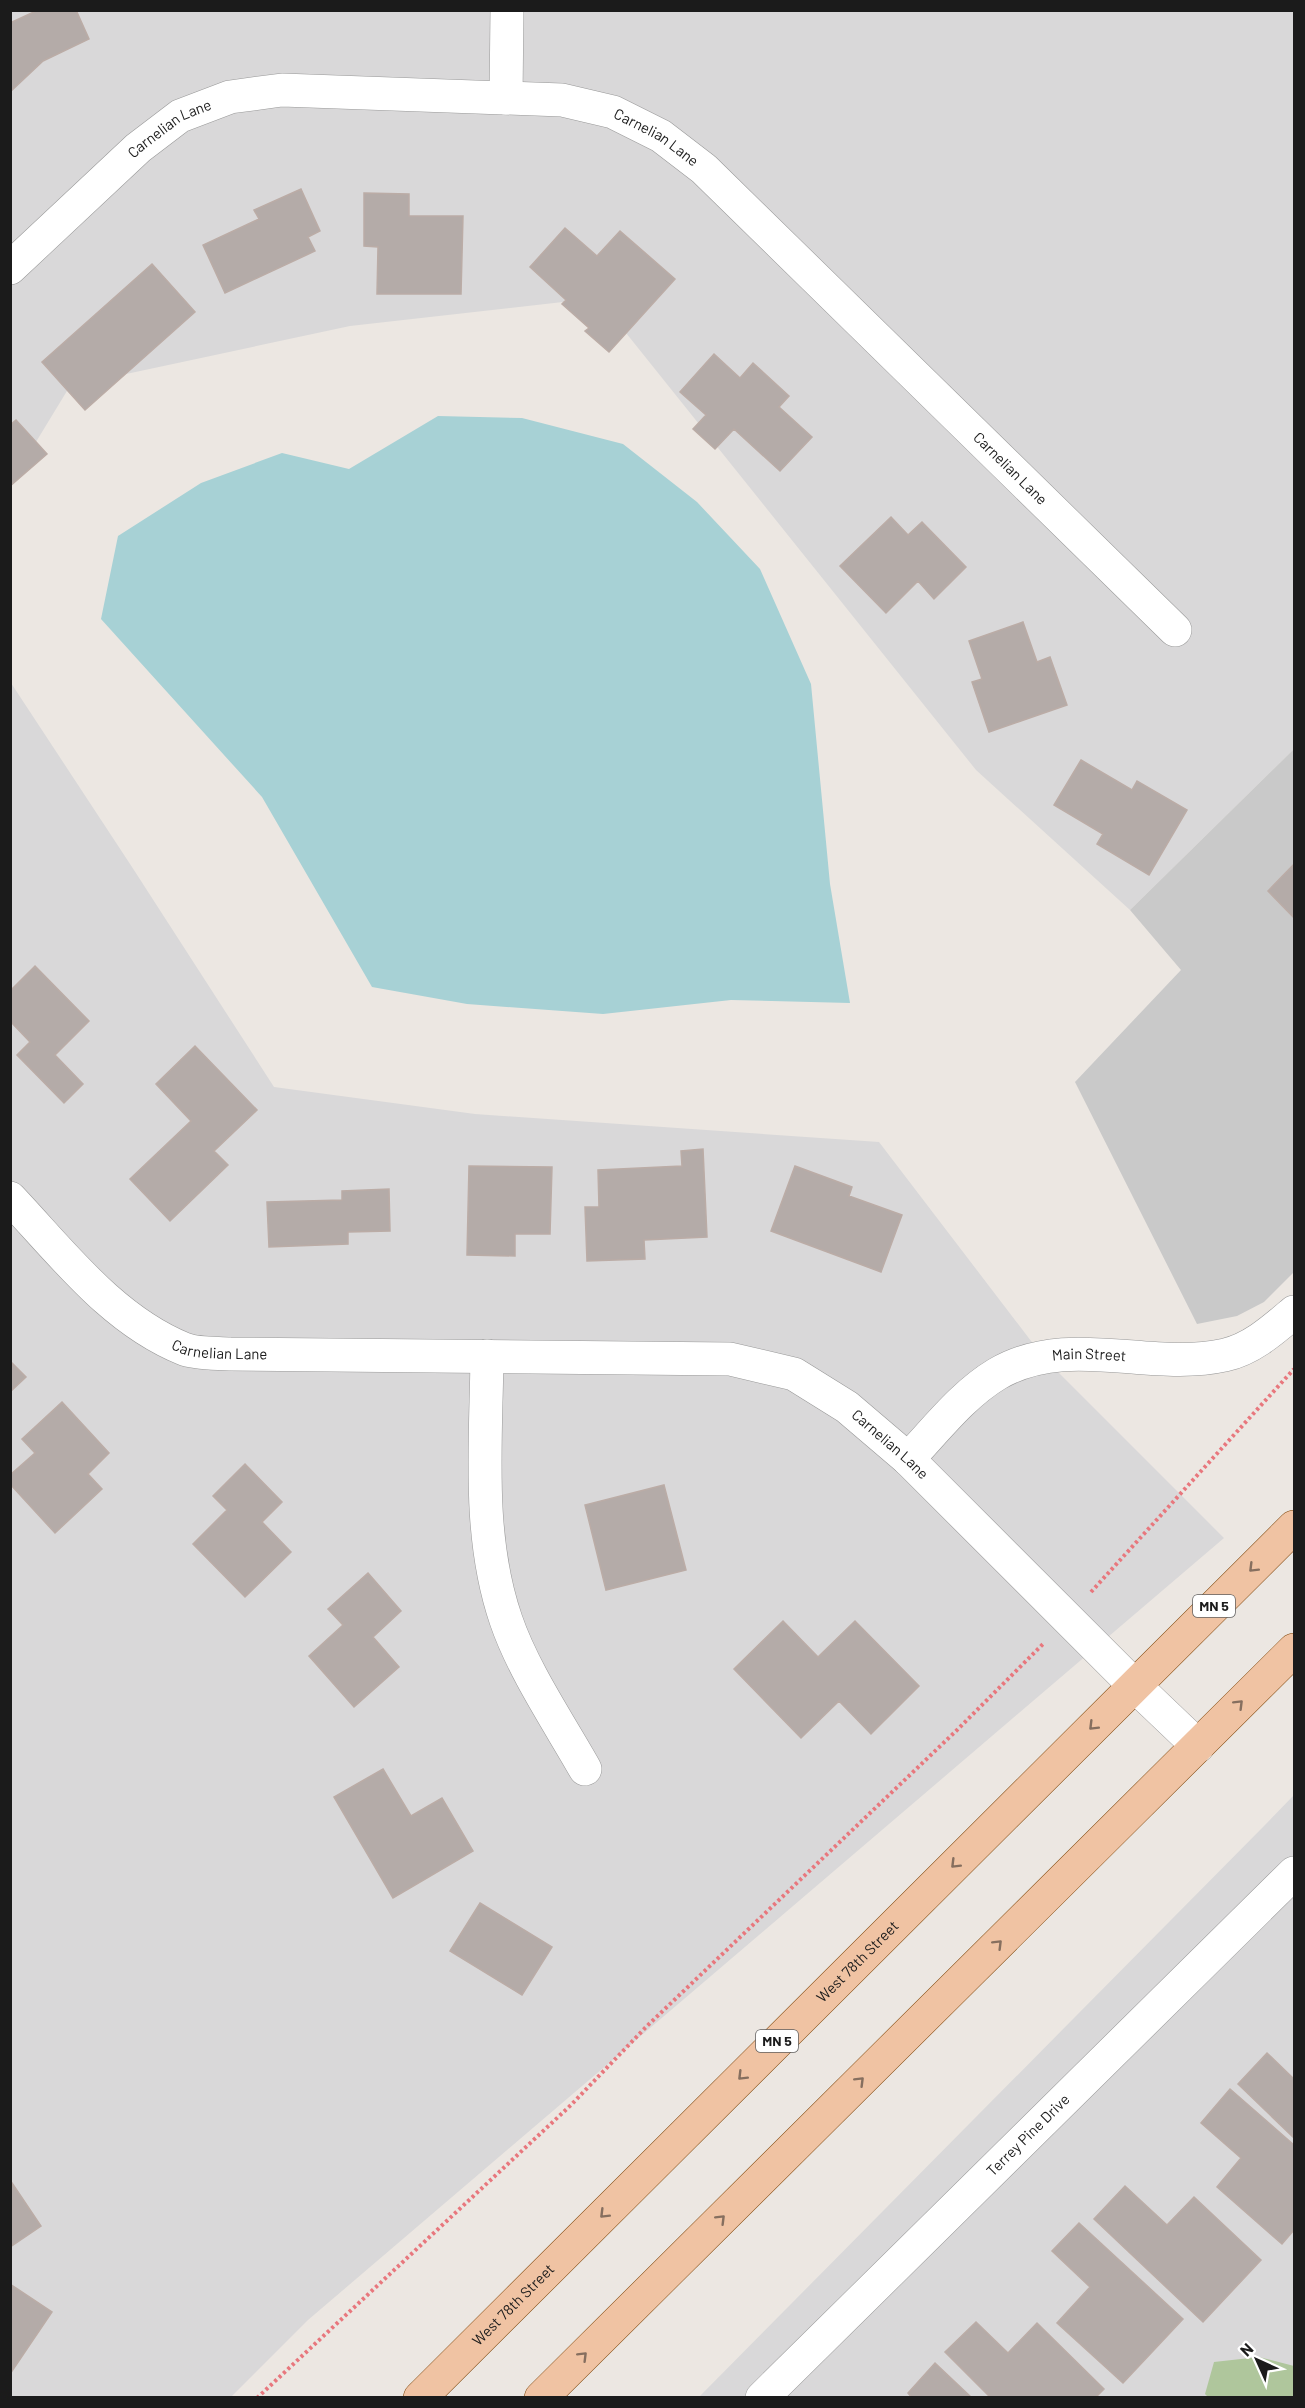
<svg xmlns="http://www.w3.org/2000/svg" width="1305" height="2408" viewBox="0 0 1305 2408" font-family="Barlow,sans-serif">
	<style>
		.residential { fill: #d9d8d9 }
		.religious { fill: #c9c9c9 }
		.forest { fill: #afc69c }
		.water { fill: #a7d1d5 }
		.building { fill: #b4aba8; stroke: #bbaca6; stroke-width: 1.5 }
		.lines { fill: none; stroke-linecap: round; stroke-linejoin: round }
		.minor-casing { stroke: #989898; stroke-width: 34 }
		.major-casing { stroke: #824b11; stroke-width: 34 }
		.path { stroke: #e8777d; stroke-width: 4; stroke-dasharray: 3 3; stroke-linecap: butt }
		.minor { stroke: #fff; stroke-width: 33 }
		.major { stroke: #f0c3a3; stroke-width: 33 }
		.oneway { stroke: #866f5f }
		.labels { text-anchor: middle; stroke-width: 4.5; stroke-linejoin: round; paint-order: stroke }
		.shield { fill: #fff; stroke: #5f5f5f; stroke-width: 1.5 }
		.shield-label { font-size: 14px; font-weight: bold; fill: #1b1b1b }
		.street-label { font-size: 15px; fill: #1b1b1b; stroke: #fff }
	</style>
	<rect width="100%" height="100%" fill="#ece7e2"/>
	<path class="residential" d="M11 11H1294V749L1130 910 976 770 598 298 350 326 70 386 11 483Z
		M11 683 132 867 274 1087 475 1114 879 1142 1044 1358 1224 1538 308 2320 231 2397H11Z
		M1294 1795V2397L698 2398 1264 1826Z"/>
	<path class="religious" d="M1294 749V1272L1264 1302 1237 1316 1197 1324 1075 1082 1181 970 1130 910Z"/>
	<path class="forest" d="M1259 2357 1294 2366V2397L1209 2398 1205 2394 1214 2362Z"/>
	<path class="water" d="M438 416 522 418 623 444 697 502 760 569 811 684 830 884 850 1003 731 1000 603 1014 467 1004 372 987 262 797 101 619 118 536 201 483 282 453 349 469Z"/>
	<path class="building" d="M38 10H76L89 39 43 61 10 92V23Z
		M301 189 320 231 308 237 315 251 225 293 203 245 259 219 254 210Z
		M364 193 409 194V216H463L461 294H377L378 247 364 246Z
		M565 228 597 256 620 231 675 279 609 352 585 331 589 328 562 304 566 300 530 267Z
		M152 264 195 312 85 410 42 362Z
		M714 354 740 378 753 363 789 396 779 407 812 437 780 471 734 429 715 449 693 429 706 415 680 392Z
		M16 420 47 454 10 486V425Z
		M891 517 908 535 922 522 966 567 934 599 918 581 886 613 840 566Z
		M1023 622 1037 662 1050 657 1067 705 989 732 972 682 982 679 969 641Z
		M1081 760 1132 790 1137 781 1187 810 1149 875 1097 844 1103 834 1054 805Z
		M1294 864V918L1268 891Z
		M35 966 89 1021 55 1055 83 1084 64 1103 17 1055 30 1042 10 1021V991Z
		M195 1046 257 1110 214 1151 228 1165 170 1221 130 1179 191 1121 156 1084Z
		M703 1149 707 1237 644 1240 645 1259 587 1261 585 1207H599L598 1170 682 1166 681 1151Z
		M469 1166 552 1167 550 1234H515V1256L467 1255Z
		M795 1166 852 1187 849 1196 902 1215 881 1272 771 1231Z
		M389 1189 390 1231 348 1232V1244L269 1247 267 1202 342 1200V1191Z
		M10 1361 26 1377 10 1392Z
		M62 1402 109 1453 88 1474 102 1489 55 1533 10 1484V1475L35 1453 22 1439Z
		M245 1464 282 1502 262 1522 291 1552 245 1597 193 1544 227 1510 213 1496Z
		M664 1485 686 1570 606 1590 585 1505Z
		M368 1573 401 1611 373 1637 399 1667 354 1707 309 1656 343 1625 328 1609Z
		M783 1621 818 1657 855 1621 919 1686 871 1734 839 1701 801 1738 734 1669Z
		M383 1769 411 1816 442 1798 473 1851 393 1898 334 1797Z
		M480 1903 552 1947 522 1995 450 1951Z
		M1267 2053 1294 2079V2138L1238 2084Z
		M1230 2089 1294 2145V2230L1282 2244 1217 2187 1241 2158 1201 2123Z
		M10 2180 41 2226 10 2247Z
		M1125 2186 1167 2225 1194 2197 1261 2260 1203 2322 1094 2219Z
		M1079 2223 1183 2319 1123 2383 1057 2323 1090 2287 1052 2251Z
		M10 2284 52 2312 10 2374Z
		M976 2322 1008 2353 1037 2323 1104 2389 1095 2398H991L945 2352Z
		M935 2363 972 2398H912L908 2393Z"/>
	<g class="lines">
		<defs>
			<g id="minor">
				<path d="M506 98 507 10"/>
				<path id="s1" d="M10 268 138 148 180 116 230 97 282 90 562 100 613 112 661 136 704 169 1175 630"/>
				<path id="s2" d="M10 1198C62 1253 112 1320 184 1349 197 1354 216 1353 230 1354L730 1359 794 1374 847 1407 908 1459 1134 1685 1198 1746"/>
				<path d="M487 1356C486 1444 477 1536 506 1620 523 1670 559 1723 585 1769"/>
				<path id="s3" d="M908 1459C935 1431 962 1395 997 1374 1069 1332 1149 1372 1225 1355 1252 1349 1274 1329 1294 1312"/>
				<path id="s4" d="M762 2398 1294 1873"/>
			</g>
			<g id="major">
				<path id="s5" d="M420 2398 1294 1527"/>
				<path d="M541 2398 1294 1650"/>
			</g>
		</defs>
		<use href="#minor" class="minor-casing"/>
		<use href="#major" class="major-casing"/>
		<path class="path" d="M1091 1592 1294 1369
			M257 2398 571 2105 647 2026 956 1731 1043 1644"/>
		<use href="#minor" class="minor"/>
		<use href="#major" class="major"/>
	</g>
	<defs><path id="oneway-chevron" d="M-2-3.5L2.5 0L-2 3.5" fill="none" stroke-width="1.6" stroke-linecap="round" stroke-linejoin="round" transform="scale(1.5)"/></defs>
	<g class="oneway">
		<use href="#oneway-chevron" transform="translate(1253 1568) rotate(135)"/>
		<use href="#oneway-chevron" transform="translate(1239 1704) rotate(-45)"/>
		<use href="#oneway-chevron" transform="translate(1093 1726) rotate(135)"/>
		<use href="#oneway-chevron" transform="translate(955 1864) rotate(135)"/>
		<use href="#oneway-chevron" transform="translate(998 1944) rotate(-45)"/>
		<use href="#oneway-chevron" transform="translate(742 2076) rotate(135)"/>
		<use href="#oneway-chevron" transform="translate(860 2081) rotate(-45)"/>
		<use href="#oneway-chevron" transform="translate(604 2214) rotate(135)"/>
		<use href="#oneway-chevron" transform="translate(721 2219) rotate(-45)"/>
		<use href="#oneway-chevron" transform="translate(583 2356) rotate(-45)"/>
	</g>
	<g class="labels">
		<g class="shield">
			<rect x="1193" y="1595" width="42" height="22" rx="4.5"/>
			<rect x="756" y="2030" width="42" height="22" rx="4.5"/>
		</g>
		<g class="shield-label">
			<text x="1214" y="1611">MN 5</text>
			<text x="777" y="2046">MN 5</text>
		</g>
		<g class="street-label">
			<text dy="5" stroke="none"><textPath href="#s1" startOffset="213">Carnelian Lane</textPath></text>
			<text dy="5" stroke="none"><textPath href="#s1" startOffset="717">Carnelian Lane</textPath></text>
			<text dy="5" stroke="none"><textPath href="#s1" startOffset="1203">Carnelian Lane</textPath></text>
			<text dy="5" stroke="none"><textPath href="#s2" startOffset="268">Carnelian Lane</textPath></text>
			<text dy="5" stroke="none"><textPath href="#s3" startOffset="219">Main Street</textPath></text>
			<text dy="5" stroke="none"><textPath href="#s2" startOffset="964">Carnelian Lane</textPath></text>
			<text dy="5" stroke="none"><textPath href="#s5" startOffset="618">West 78th Street</textPath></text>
			<text dy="5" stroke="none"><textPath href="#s4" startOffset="374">Terrey Pine Drive</textPath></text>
			<text dy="5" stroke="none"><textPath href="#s5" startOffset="132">West 78th Street</textPath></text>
		</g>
	</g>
	<rect width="1305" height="2408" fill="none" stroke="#1b1b1b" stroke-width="24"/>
	<g transform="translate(1257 2360) rotate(315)" stroke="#ffffff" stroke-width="4.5" paint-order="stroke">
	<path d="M0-4.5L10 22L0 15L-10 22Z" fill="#1b1b1b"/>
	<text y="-9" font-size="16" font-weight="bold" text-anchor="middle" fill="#1b1b1b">N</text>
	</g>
</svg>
